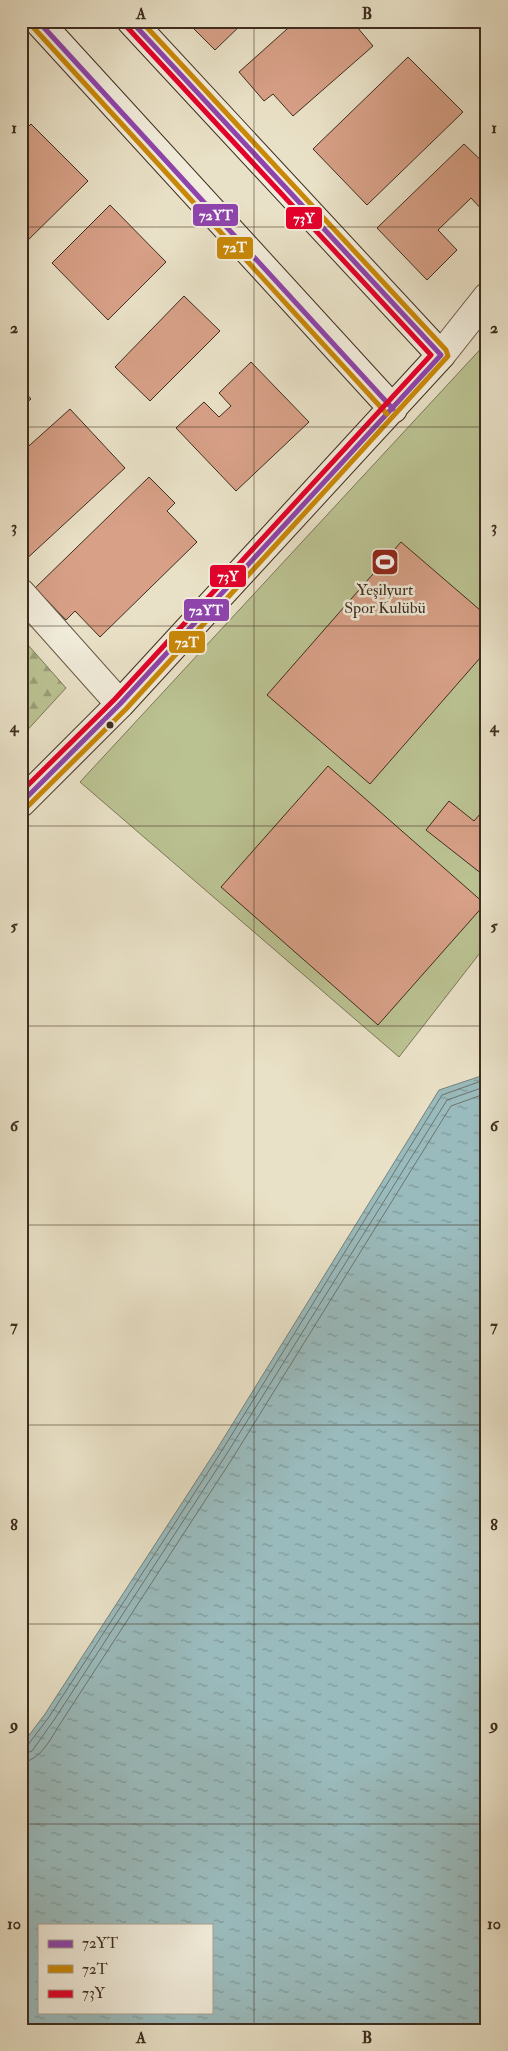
<svg xmlns="http://www.w3.org/2000/svg" width="508" height="2051" viewBox="0 0 508 2051" font-family="'IM FELL Double Pica',serif">
	<style>
		.forest { fill: url(#forest-firs); stroke: #7c7858 }
		.green { fill: #bbc292; stroke: #7c7858 }
		.water { fill: url(#water-ripples); stroke: #75827d; fill-rule: evenodd }
		.lines { fill: none; stroke-linecap: round; stroke-linejoin: round }
		.shore { stroke: #6c746e; stroke-width: 1 }
		.building { fill: #d7a087; stroke: #3e2d1e }
		.street-casing { stroke: #695a48; stroke-width: 30 }
		.secondary-casing { stroke: #3e2d1e; stroke-width: 30 }
		.street { stroke: #f1ecdb; stroke-width: 28 }
		.secondary { stroke: #f1ecdb; stroke-width: 28 }
		.bus-1-casing { stroke: #f1ecdb; stroke-width: 9 }
		.bus-2-casing { stroke: #f1ecdb; stroke-width: 9 }
		.bus-3-casing { stroke: #f1ecdb; stroke-width: 9 }
		.bus-1 { stroke: #8e44ad; stroke-width: 5 }
		.bus-2 { stroke: #c98808; stroke-width: 5 }
		.bus-3 { stroke: #e4002b; stroke-width: 5 }
		.grid { fill: none; stroke: #3e2d1e; stroke-width: 1; stroke-opacity: 0.55 }
		.bus-dot { fill: #3e2d1e; stroke: #f1ecdb; stroke-width: 2 }
		.labels { text-anchor: middle; stroke-width: 5; stroke-linejoin: round; paint-order: stroke }
		.poi-label { font-size: 16px; fill: #3e2d1e; stroke: #f1ecdb }
		.line-badge { stroke: #f1ecdb; stroke-width: 2 }
		.badge-label { font-size: 14px; text-anchor: middle; font-weight: bold; fill: #fff }
		.neatline { fill: none; stroke: #3e2d1e; stroke-width: 2 }
		.grid-label { font-size: 16px; text-anchor: middle; font-weight: bold; fill: #3e2d1e }
	</style>
	<defs>
		<pattern id="forest-firs" width="22" height="20" patternUnits="userSpaceOnUse" patternTransform="scale(1.25)"><rect width="22" height="20" fill="#bbc292"/><path d="M5 1l3.5 6h-7zM16 11l3.5 6h-7z" fill="#999e77"/></pattern>
		<pattern id="water-ripples" width="26" height="14" patternUnits="userSpaceOnUse" patternTransform="scale(1.25)"><rect width="26" height="14" fill="#9abbbd"/><path d="M2 4q2-2 4 0t4 0M15 11q2-2 4 0t4 0" fill="none" stroke="#7f9899"/></pattern>
	</defs>
	<rect width="100%" height="100%" fill="#e9e1c7"/>
	<filter id="stains"><feTurbulence type="fractalNoise" baseFrequency=".004" numOctaves="4"/><feColorMatrix values="0 0 0 0 .2 0 0 0 0 .09 0 0 0 0 .02 0 0 0 .5 -.17"/></filter>
	<radialGradient id="worn" r=".72"><stop offset=".6" stop-color="#630" stop-opacity="0"/><stop offset="1" stop-color="#630" stop-opacity=".3"/></radialGradient>
	<path class="forest" d="M21 637 66 688 21 737Z"/>
	<path class="green" d="M487 342V944L399 1057 80 782Z"/>
	<path class="water" d="M487 1074V2030H21V1746L45 1714 217 1449 439 1090ZM39 1925H211V2012H39Z"/>
	<g class="lines">
		<path class="shore" d="M21 1749 27 1746 49 1717 221 1452 442 1095 487 1079
			M21 1755 32 1751 54 1720 226 1455 447 1100 487 1086
			M21 1762C40 1762 51 1738 60 1724L232 1459 451 1106 487 1093"/>
	</g>
	<path class="building" d="M186 21H245L215 50Z
		M296 21H337L339 23 341 21H352L373 46 293 116 273 94 264 101 239 72Z
		M408 57 463 112 367 205 313 149Z
		M31 124 88 181 21 247V134Z
		M464 144 487 166V213L486 214 471 198 438 230 457 250 427 280 377 228Z
		M110 205 166 262 108 320 52 263Z
		M184 296 220 331 150 401 115 367Z
		M251 362 309 422 236 491 176 428 204 402 219 417 231 406 219 393Z
		M21 388 31 399 21 407Z
		M70 409 125 468 22 563 21 453Z
		M149 477 175 503 167 511 197 542 100 637 75 611 66 620 35 588Z
		M401 542 487 616V650L370 784 267 695Z
		M328 766 485 904 378 1025 221 887Z
		M449 801 474 821 487 806V878L426 830Z"/>
	<g class="lines">
		<defs>
			<path id="street" d="M441 355 487 297
				M21 593 120 704"/>
			<path id="secondary" d="M38 21 393 409
				M21 803 120 704 441 355 131 21"/>
		</defs>
		<use href="#street" class="street-casing"/>
		<use href="#secondary" class="secondary-casing"/>
		<use href="#street" class="street"/>
		<use href="#secondary" class="secondary"/>
		<defs>
			<path id="bus-1" d="M38 21 393 409
				M21 803 120 704 441 355 131 21"/>
			<path id="bus-2" d="M32 26 387 414
				M26 808 126 709 448 356 446 350 141 21"/>
			<path id="bus-3" d="M21 792 115 699 431 355 126 26"/>
		</defs>
		<use href="#bus-1" class="bus-1-casing"/>
		<use href="#bus-2" class="bus-2-casing"/>
		<use href="#bus-3" class="bus-3-casing"/>
		<use href="#bus-1" class="bus-1"/>
		<use href="#bus-2" class="bus-2"/>
		<use href="#bus-3" class="bus-3"/>
	</g>
	<path class="grid" d="M254 21V2030M21 227H487M21 427H487M21 626H487M21 826H487M21 1026H487M21 1225H487M21 1425H487M21 1624H487M21 1824H487"/>
	<defs>
		<symbol id="stadium-square" viewBox="-11 -11 22 22"><rect x="-9" y="-9" width="18" height="18" rx="4" fill="#8f2418" stroke="#f1ecdb"/><path d="M0-5a6.5 5 0 1 0 0 10a6.5 5 0 1 0 0-10ZM-3.5-1.8h7v3.6h-7Z" fill="#fff"/></symbol>
	</defs>
	<g fill-rule="evenodd">
		<use href="#stadium-square" x="369" y="546" width="32" height="32"/>
	</g>
	<circle class="bus-dot" cx="110" cy="725" r="4.5"/>
	<g class="labels">
		<g class="poi-label">
			<text x="385" y="595">Yeşilyurt<tspan x="385" dy="18">Spor Kulübü</tspan></text>
		</g>
	</g>
	<g class="line-badge">
		<rect x="192" y="203" width="47" height="24" rx="5" fill="#8e44ad"/>
		<rect x="285" y="206" width="38" height="24" rx="5" fill="#e4002b"/>
		<rect x="216" y="236" width="38" height="24" rx="5" fill="#c98808"/>
		<rect x="209" y="564" width="38" height="24" rx="5" fill="#e4002b"/>
		<rect x="183" y="598" width="47" height="24" rx="5" fill="#8e44ad"/>
		<rect x="168" y="630" width="38" height="24" rx="5" fill="#c98808"/>
	</g>
	<g class="badge-label">
		<text x="216" y="220">72YT</text>
		<text x="304" y="223">73Y</text>
		<text x="235" y="252">72T</text>
		<text x="228" y="581">73Y</text>
		<text x="206" y="615">72YT</text>
		<text x="187" y="647">72T</text>
	</g>
	<rect width="508" height="2051" fill="none" stroke="#e9e1c7" stroke-width="55"/>
	<rect x="38" y="1924" width="175" height="90" fill="#f1ecdb" stroke="#a9a08f"/>
	<rect x="48" y="1940" width="25" height="8" fill="#8e44ad" stroke="#a9a08f"/>
	<text x="82" y="1948" font-size="15" fill="#3e2d1e">72YT</text>
	<rect x="48" y="1965" width="25" height="8" fill="#c98808" stroke="#a9a08f"/>
	<text x="82" y="1974" font-size="15" fill="#3e2d1e">72T</text>
	<rect x="48" y="1990" width="25" height="8" fill="#e4002b" stroke="#a9a08f"/>
	<text x="82" y="1998" font-size="15" fill="#3e2d1e">73Y</text>
	<rect x="28" y="28" width="452" height="1996" class="neatline"/>
	<g class="grid-label">
		<text x="141" y="19">A</text>
		<text x="367" y="19">B</text>
		<text x="14" y="133">1</text>
		<text x="494" y="133">1</text>
		<text x="14" y="333">2</text>
		<text x="494" y="333">2</text>
		<text x="14" y="532">3</text>
		<text x="494" y="532">3</text>
		<text x="14" y="732">4</text>
		<text x="494" y="732">4</text>
		<text x="14" y="931">5</text>
		<text x="494" y="931">5</text>
		<text x="14" y="1131">6</text>
		<text x="494" y="1131">6</text>
		<text x="14" y="1331">7</text>
		<text x="494" y="1331">7</text>
		<text x="14" y="1530">8</text>
		<text x="494" y="1530">8</text>
		<text x="14" y="1730">9</text>
		<text x="494" y="1730">9</text>
		<text x="14" y="1929">10</text>
		<text x="494" y="1929">10</text>
		<text x="141" y="2043">A</text>
		<text x="367" y="2043">B</text>
	</g>
	<rect width="100%" height="100%" filter="url(#stains)"/>
	<rect width="100%" height="100%" fill="url(#worn)"/>
</svg>
